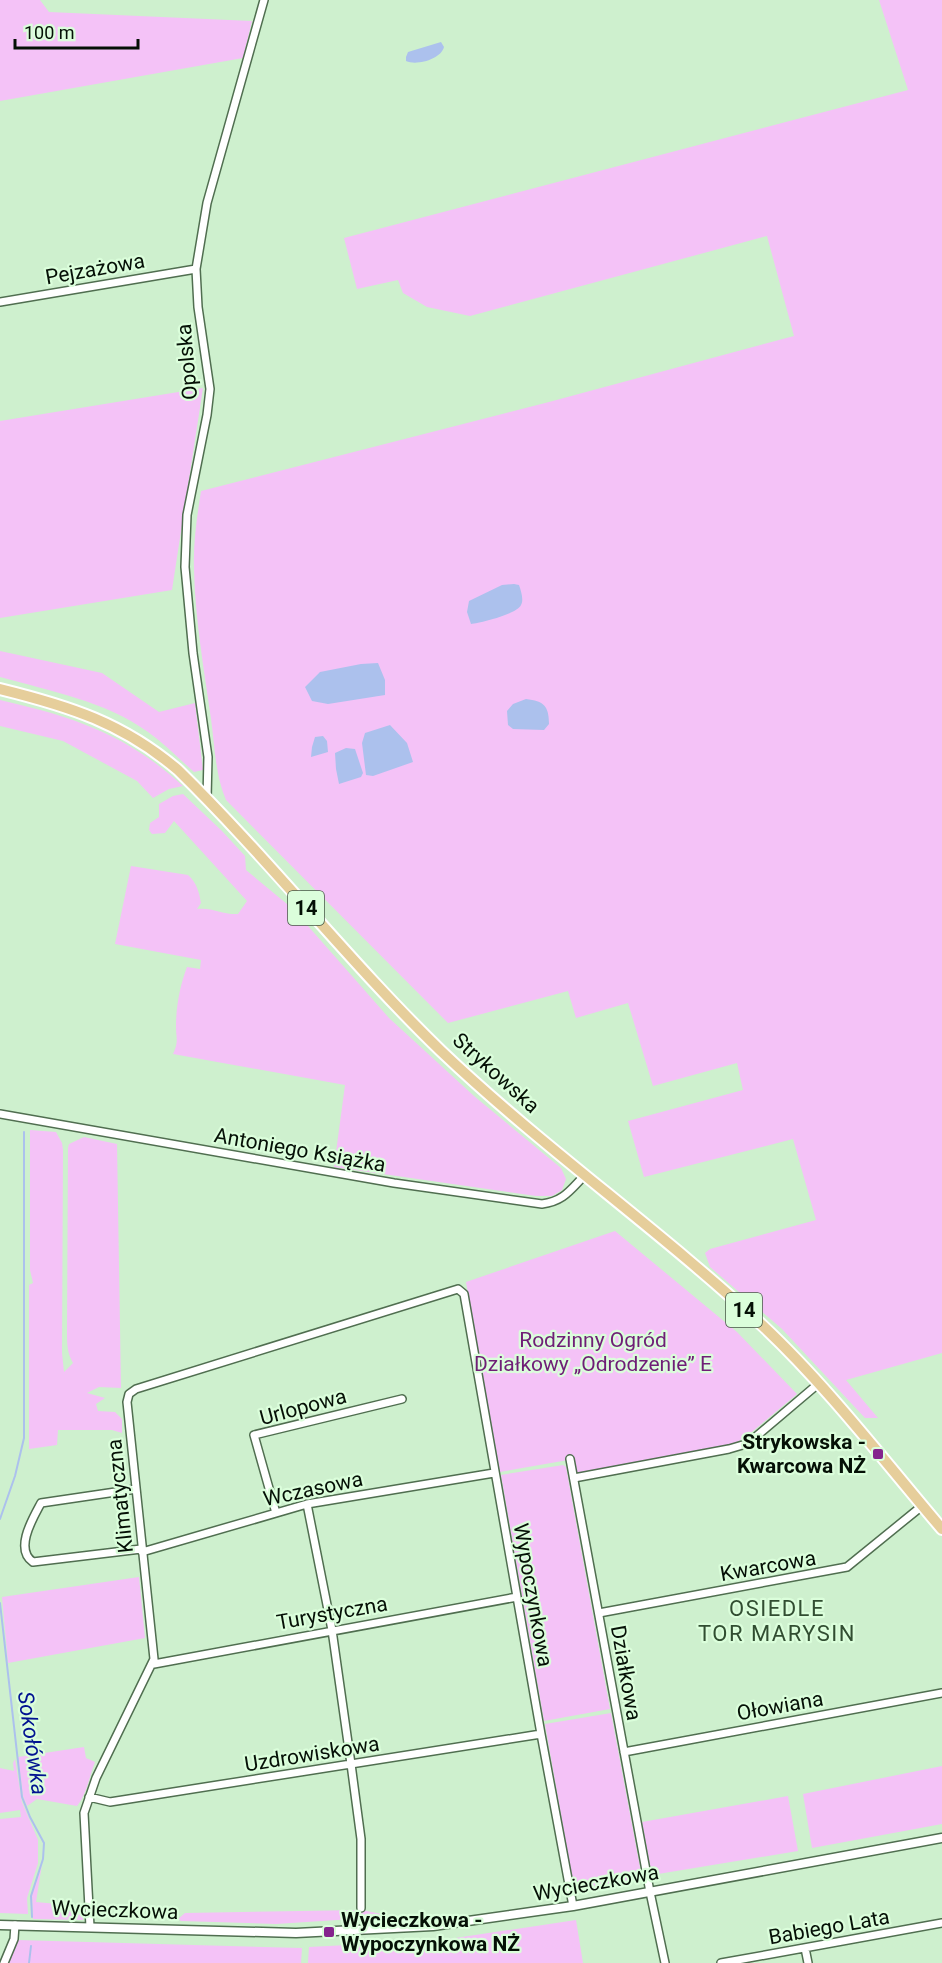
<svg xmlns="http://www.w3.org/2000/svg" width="942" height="1963" viewBox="0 0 942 1963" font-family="Roboto,sans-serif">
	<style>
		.green { fill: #f4c2f7 }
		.water { fill: #acc1ed }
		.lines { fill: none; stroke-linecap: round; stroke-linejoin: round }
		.stream { stroke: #acc1ed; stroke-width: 2 }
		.minor-casing { stroke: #506e50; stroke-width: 10 }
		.tertiary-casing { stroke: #506e50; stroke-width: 11 }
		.primary-casing { stroke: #fff; stroke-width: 14 }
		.minor { stroke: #fff; stroke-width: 7 }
		.tertiary { stroke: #fff; stroke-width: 8 }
		.primary { stroke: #e6ce9b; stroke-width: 10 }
		.poi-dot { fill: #85238d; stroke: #dbfedb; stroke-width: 2 }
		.labels { text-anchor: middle; stroke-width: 4.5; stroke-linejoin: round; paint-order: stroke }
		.shield { fill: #dbfedb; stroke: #455746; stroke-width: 1.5 }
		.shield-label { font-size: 20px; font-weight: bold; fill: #051006 }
		.street-label { font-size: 21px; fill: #051006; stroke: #dbfedb }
		.park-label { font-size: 21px; fill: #6f1e76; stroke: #dbfedb }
		.poi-label { font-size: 21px; font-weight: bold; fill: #051006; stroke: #dbfedb; text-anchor: end }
		.neighbourhood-label { font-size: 22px; letter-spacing: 1.5px; fill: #314d31; stroke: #dbfedb }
		.water-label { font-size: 22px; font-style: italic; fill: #021391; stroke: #dbfedb }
	</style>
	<rect width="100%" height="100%" fill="#cef0ce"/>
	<path class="green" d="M0 0H40L49 12 252 21 243 58 0 101Z
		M879 0H942V1353L846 1380 878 1418H865L782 1329 710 1267 705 1253 710 1249 816 1220 793 1139 644 1177 628 1121 743 1090 737 1063 653 1086 628 1003 576 1018 568 991 448 1023 226 800C215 774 215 747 211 719 204 669 195 619 194 569 193 543 197 517 201 491L549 402 794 336 767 236 470 316 427 307 403 293 398 280 357 289 344 238 908 90Z
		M203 388 172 590 0 618V421Z
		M0 651 102 673 159 712 195 703 203 770 194 772C179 759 165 744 148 732 105 701 50 691 0 677Z
		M0 700C74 717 126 734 183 786L169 789 153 798 137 781 63 741 0 726Z
		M183 794 222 831 245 856 246 870 293 909 389 1018 474 1096 561 1168 566 1179 562 1190 552 1196H536L334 1167 345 1085 173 1054C179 1041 176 1039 176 1026 176 1007 180 985 187 967L200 969 201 960 115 944 131 866 188 875C197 883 199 892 201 903L197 909C212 907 223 915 238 914L247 901 174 821 165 833 152 834 149 830 150 823 159 817V804L173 796Z
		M30 1130 56 1132 62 1143 63 1150 62 1353 64 1372 73 1363C67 1353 67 1343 67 1332L68 1148 69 1144 84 1137 117 1144 121 1388 99 1387 87 1393 105 1398 96 1404 98 1411 115 1412 122 1419V1433L112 1430H58L57 1445 29 1449V1285L33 1283 30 1270Z
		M615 1231 737 1332 797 1394 746 1437 731 1445 577 1473 574 1459 500 1472 466 1282Z
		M563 1465 566 1467 610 1709 544 1721 501 1475Z
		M139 1577 145 1638 8 1663 2 1597Z
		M611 1713 642 1878 574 1889 545 1724Z
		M84 1747 86 1758 95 1762C89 1777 87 1794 77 1806L37 1799 27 1806 23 1796 18 1757Z
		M15 1759 22 1802 38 1840V1863L27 1898 28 1914 0 1913V1819L21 1817 20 1810 0 1813V1768L14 1771 13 1763Z
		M942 1766V1824L812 1848 803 1794Z
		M788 1796 798 1851 652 1875 642 1822Z
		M42 1864 36 1902 57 1904 60 1910 83 1913V1920L33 1919 32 1894Z
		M361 1910 382 1914 383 1917 276 1924 181 1921 178 1919 185 1913Z
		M576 1920 583 1963H308L309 1947 442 1940Z
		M17 1940 302 1948 301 1963H9Z"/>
	<path class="water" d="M441 42 444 47C441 59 417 66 406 61V57L408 52Z
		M514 584 519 585C521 591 524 600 521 605 517 614 481 623 471 624L467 612 469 601 502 585Z
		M378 663 385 680V695L328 704 312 701 305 687 320 672 361 664Z
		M526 699C544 701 549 706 549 724L544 730 513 729 508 725 507 711 513 704Z
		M390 725 407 743 413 762 373 776 366 775 362 743 365 733Z
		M323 736 327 741 328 752 311 757 312 747 315 737Z
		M346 748 355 749 363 773 361 777 339 784 336 769 335 753Z"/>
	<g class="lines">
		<path class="stream" d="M0 1519 15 1476 24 1438V1132
			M0 1603 22 1797 30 1817 44 1843 43 1859 31 1896 32 1917
			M29 1963 31 1946"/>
		<defs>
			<path id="minor" d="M0 302 196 269
				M207 799 208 757 193 653 185 567 187 515 207 415 210 389 198 307 196 269 207 203 264 0
				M0 1114 394 1183 542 1204C564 1201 570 1190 585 1175
				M570 1459 650 1892 665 1963
				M574 1478 729 1449 746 1444 752 1440 818 1384
				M136 1489 41 1503C33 1518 14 1549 33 1562L141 1549
				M307 1504 332 1630 351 1764 361 1839V1908
				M276 1513 254 1435 402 1399
				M142 1552 307 1504 494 1473
				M599 1613 847 1567 922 1506
				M154 1664 517 1597
				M624 1752 942 1693
				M89 1797 110 1802 541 1734
				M90 1927 84 1813 96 1778 154 1659 127 1402 129 1394 136 1389 458 1289 464 1294 541 1734 573 1906
				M805 1948 808 1963
				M4 1963 14 1939 15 1925
				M721 1963 942 1923"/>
			<path id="tertiary" d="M0 1925 296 1933 433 1926 573 1906 942 1838"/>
			<path id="primary" d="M0 689C69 706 123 723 178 770 270 860 349 962 441 1051 543 1148 660 1230 763 1326 827 1386 885 1462 942 1529"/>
		</defs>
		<use href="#minor" class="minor-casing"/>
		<use href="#tertiary" class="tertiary-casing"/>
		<use href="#primary" class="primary-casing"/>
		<use href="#minor" class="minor"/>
		<use href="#tertiary" class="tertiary"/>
		<use href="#primary" class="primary"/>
	</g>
	<g class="poi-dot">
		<rect x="872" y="1448" width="12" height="12" rx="3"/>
		<rect x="323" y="1926" width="12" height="12" rx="3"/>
	</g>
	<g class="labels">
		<g class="shield">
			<rect x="288" y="891" width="36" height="34" rx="4.5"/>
			<rect x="726" y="1293" width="36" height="34" rx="4.5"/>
		</g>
		<g class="shield-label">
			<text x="306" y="915">14</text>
			<text x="744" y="1317">14</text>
		</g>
		<g class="street-label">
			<text transform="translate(95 269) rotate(-10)" y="7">Pejzażowa</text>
			<text transform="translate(187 362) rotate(-95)" y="7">Opolska</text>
			<text transform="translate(496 1073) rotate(42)" y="7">Strykowska</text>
			<text transform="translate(300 1150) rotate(10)" y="7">Antoniego Książka</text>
			<text transform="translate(303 1407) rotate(-15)" y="7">Urlopowa</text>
			<text transform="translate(313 1489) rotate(-12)" y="7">Wczasowa</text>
			<text transform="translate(120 1496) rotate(-96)" y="7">Klimatyczna</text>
			<text transform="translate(768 1566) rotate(-10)" y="7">Kwarcowa</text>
			<text transform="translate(533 1595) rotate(80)" y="7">Wypoczynkowa</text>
			<text transform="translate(332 1613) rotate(-10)" y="7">Turystyczna</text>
			<text transform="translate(626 1673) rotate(80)" y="7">Działkowa</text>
			<text transform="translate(780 1706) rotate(-10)" y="7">Ołowiana</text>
			<text transform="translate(312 1754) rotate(-9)" y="7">Uzdrowiskowa</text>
			<text transform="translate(596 1883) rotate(-10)" y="7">Wycieczkowa</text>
			<text transform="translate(115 1910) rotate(2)" y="7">Wycieczkowa</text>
			<text transform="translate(829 1927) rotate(-10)" y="7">Babiego Lata</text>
		</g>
		<g class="park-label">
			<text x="593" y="1347">Rodzinny Ogród<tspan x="593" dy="24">Działkowy „Odrodzenie” E</tspan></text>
		</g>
		<g class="poi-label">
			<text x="866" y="1449">Strykowska -<tspan x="866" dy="24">Kwarcowa NŻ</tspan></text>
			<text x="341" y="1927" text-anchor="start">Wycieczkowa -<tspan x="341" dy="24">Wypoczynkowa NŻ</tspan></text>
		</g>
		<g class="neighbourhood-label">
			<text x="777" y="1616">OSIEDLE<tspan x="777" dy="25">TOR MARYSIN</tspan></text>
		</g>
		<g class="water-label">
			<text transform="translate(33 1743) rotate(82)" y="8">Sokołówka</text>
		</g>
	</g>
	<path d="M15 39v9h123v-9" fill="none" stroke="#051006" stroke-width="3"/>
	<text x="24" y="39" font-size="18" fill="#051006" stroke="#dbfedb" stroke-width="4.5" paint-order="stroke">100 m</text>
</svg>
